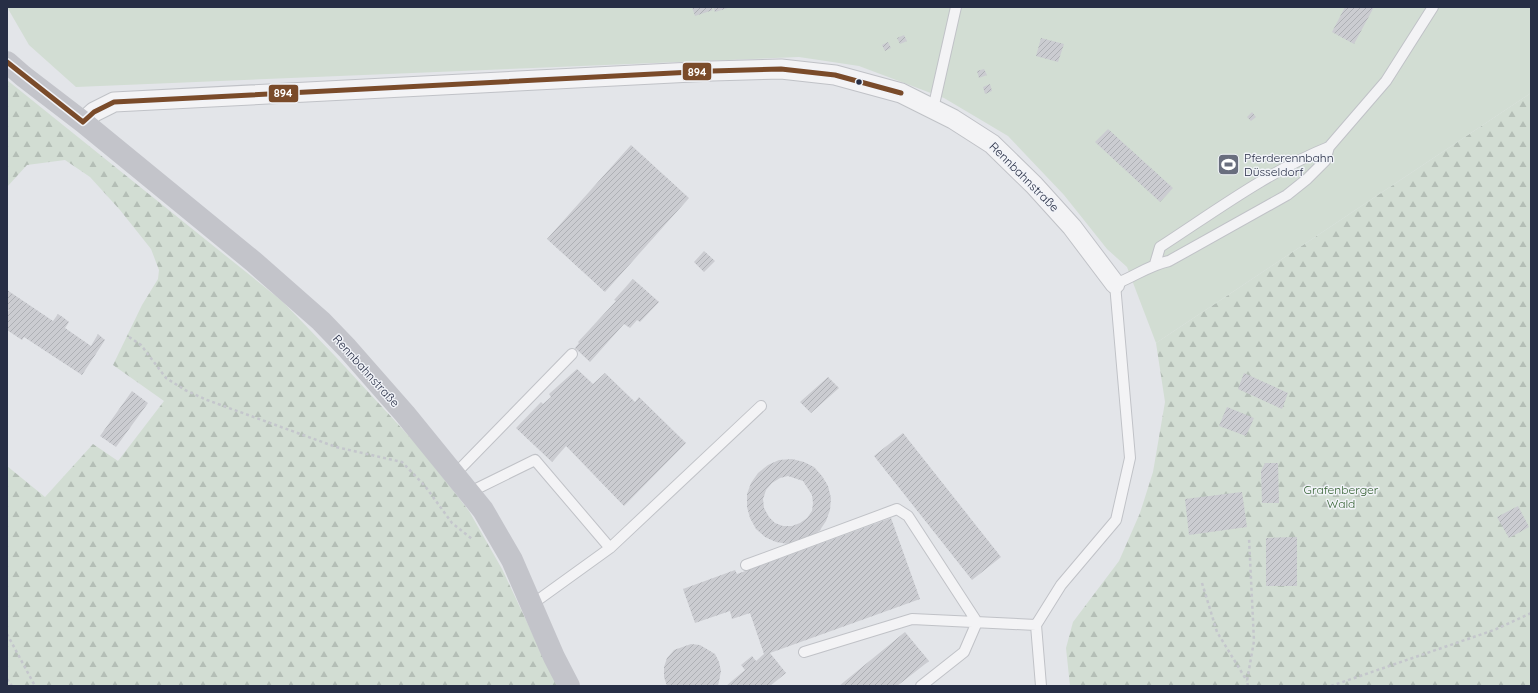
<svg xmlns="http://www.w3.org/2000/svg" width="1538" height="693" viewBox="0 0 1538 693" font-family="Quicksand,sans-serif">
	<style>
		.forest { fill: url(#forest-firs) }
		.pitch { fill: #d2ddd3 }
		.building { fill: url(#building-hatch); fill-rule: evenodd }
		.lines { fill: none; stroke-linecap: round; stroke-linejoin: round }
		.lane-casing { stroke: #c0c2c7; stroke-width: 12 }
		.street-casing { stroke: #c0c2c7; stroke-width: 21 }
		.path { stroke: #c4c6cc; stroke-width: 2.5; stroke-dasharray: 3 3; stroke-linecap: butt }
		.lane { stroke: #f3f3f5; stroke-width: 10 }
		.street { stroke: #f3f3f5; stroke-width: 19 }
		.secondary { stroke: #c3c4ca; stroke-width: 22 }
		.bus-1-casing { stroke: #f1f3f8; stroke-width: 8 }
		.bus-1 { stroke: #7a4b2a; stroke-width: 5 }
		.bus-dot { fill: #272e45; stroke: #f1f3f8; stroke-width: 1.5 }
		.labels { text-anchor: middle; stroke-width: 3; stroke-linejoin: round; paint-order: stroke }
		.poi-label { font-size: 12px; fill: #272e45; stroke: #f1f3f8; text-anchor: start }
		.street-label { font-size: 12px; fill: #272e45; stroke: #f1f3f8 }
		.park-label { font-size: 12px; fill: #356233; stroke: #f1f3f8 }
		.line-badge { stroke: #f1f3f8; stroke-width: 1.5 }
		.badge-label { font-size: 11px; text-anchor: middle; font-weight: bold; fill: #fff }
	</style>
	<defs>
		<pattern id="forest-firs" width="22" height="20" patternUnits="userSpaceOnUse"><rect width="22" height="20" fill="#d2ddd3"/><path d="M5 1l3.5 6h-7zM16 11l3.5 6h-7z" fill="#b4beb6"/></pattern>
		<pattern id="building-hatch" width="6" height="6" patternUnits="userSpaceOnUse"><rect width="6" height="6" fill="#cbccd1"/><path d="M-1 1l2-2M0 6l6-6M5 7l2-2" fill="none" stroke="#aeb0b5"/></pattern>
	</defs>
	<rect width="100%" height="100%" fill="#e3e5e9"/>
	<path class="forest" d="M7 80 282 301 335 356 419 447 469 511 502 569 557 686H7V466L45 497 93 444 118 461 164 401 113 365 142 305 158 279 159 270 151 249 120 210 90 177 65 160 27 165 7 187Z
		M1531 93V686H1070L1066 648 1073 622 1119 561 1140 513 1153 472 1165 402 1156 343Z"/>
	<path class="pitch" d="M7 7H1531V93L1156 343 1127 267 1107 249 1064 195 1008 136 944 98 859 66 799 57 76 87 29 45Z"/>
	<path class="building" d="M692 7H711L713 10 695 16Z
		M713 7H731L715 12Z
		M1345 7H1374L1354 44 1332 32Z
		M904 35 907 41 900 44 897 38Z
		M1041 38 1064 44 1058 62 1036 56Z
		M888 42 891 48 885 51 882 45Z
		M984 69 987 75 979 78 977 71Z
		M990 84 992 91 985 94 983 87Z
		M1252 112 1256 117 1251 121 1247 117Z
		M1108 129 1173 188 1160 202 1095 142Z
		M631 145 689 198 605 292 547 239Z
		M704 251 715 261 704 272 694 262Z
		M633 279 659 302 640 322 637 320 630 328 624 324 590 362 575 348 579 343 578 342 616 301 614 300Z
		M7 290 53 321 58 314 64 318 69 322 65 328 91 346 98 334 105 340 82 375 24 337 22 340 7 330V313L9 310 7 308Z
		M577 369 593 384 605 373 635 402 639 397 686 443 624 506 566 446 552 462 516 428 541 402 543 404 551 397 549 394Z
		M1244 373 1288 393 1282 409 1238 389Z
		M828 377 839 388 811 413 800 402Z
		M132 391 148 403 116 447 100 436Z
		M1227 407 1254 418 1246 436 1219 426Z
		M903 433 1001 557 972 580 874 456Z
		M792 459 804 462 814 467 822 476 828 486 831 498 830 510 826 521 820 530 810 538 799 542 788 544 776 542 765 537 756 529 750 518 747 507V494L751 483 758 473 768 465 779 460ZM788 476 803 481 812 495 813 503 812 511 807 518 800 523 792 526H783L775 523 769 517 764 508 763 499 766 490 772 483 780 478Z
		M1265 463H1278L1279 503H1262L1261 471Z
		M1242 492 1247 527 1189 535 1185 499Z
		M1518 506 1529 527 1509 538 1497 517Z
		M891 518 920 599 770 653 786 673 770 686H726L745 670 741 665 752 656 756 661 764 654 750 613 732 619 730 611 695 623 683 589 735 570 737 574Z
		M1297 537V586H1266V538Z
		M905 632 929 661 897 686H839Z
		M691 644 700 645 715 654 719 662 721 671 718 686H667L664 677V667L667 658 674 650Z"/>
	<g class="lines">
		<defs>
			<path id="lane" d="M933 109 956 7
				M1155 264 1160 247C1214 212 1269 171 1329 147
				M455 474 572 354
				M470 492 535 460 610 548
				M746 565 897 509 908 516 977 622 964 652 921 686
				M531 605 610 548 761 406
				M1036 625 1061 585 1116 520 1130 458 1115 284C1134 277 1149 265 1169 261L1287 195 1307 179 1325 161 1329 147 1386 81 1433 7
				M804 652 912 619 1036 625 1041 686"/>
			<path id="street" d="M83 122 94 112 114 102 712 71 781 69 835 75 901 93 953 119 992 144 1034 185 1072 227 1115 284"/>
		</defs>
		<use href="#lane" class="lane-casing"/>
		<use href="#street" class="street-casing"/>
		<path class="path" d="M129 337 141 345 166 378 185 390 207 400 336 447 402 462 425 486 452 523 472 539
			M1202 583 1217 632 1247 681
			M7 634 35 686
			M7 679 12 686
			M1248 686 1247 681 1254 641 1249 538
			M1331 686 1494 630 1531 613"/>
		<use href="#lane" class="lane"/>
		<use href="#street" class="street"/>
		<path class="secondary" d="M7 62 23 76 83 122 254 262 321 321 347 348 405 414 483 510 512 560 554 657 569 686"/>
		<defs>
			<path id="bus-1" d="M7 62 83 122
				M83 122 94 112 114 102 712 71 781 69 835 75 901 93"/>
		</defs>
		<use href="#bus-1" class="bus-1-casing"/>
		<use href="#bus-1" class="bus-1"/>
	</g>
	<defs>
		<symbol id="stadium-square" viewBox="-11 -11 22 22"><rect x="-9" y="-9" width="18" height="18" rx="4" fill="#696e7e" stroke="#f1f3f8"/><path d="M0-5a6.5 5 0 1 0 0 10a6.5 5 0 1 0 0-10ZM-3.5-1.8h7v3.6h-7Z" fill="#fff"/></symbol>
	</defs>
	<g fill-rule="evenodd">
		<use href="#stadium-square" x="1216" y="152" width="25" height="25"/>
	</g>
	<circle class="bus-dot" cx="859" cy="82" r="3.5"/>
	<g class="labels">
		<g class="poi-label">
			<text x="1244" y="162">Pferderennbahn<tspan x="1244" dy="14">Düsseldorf</tspan></text>
		</g>
		<g class="street-label">
			<text transform="translate(1024 177) rotate(45)" y="4">Rennbahnstraße</text>
			<text transform="translate(366 371) rotate(48)" y="4">Rennbahnstraße</text>
		</g>
		<g class="park-label">
			<text x="1341" y="494">Grafenberger<tspan x="1341" dy="14">Wald</tspan></text>
		</g>
	</g>
	<g class="line-badge">
		<rect x="682" y="62" width="30" height="19" rx="4" fill="#7a4b2a"/>
		<rect x="268" y="84" width="31" height="19" rx="4" fill="#7a4b2a"/>
	</g>
	<g class="badge-label">
		<text x="697" y="76">894</text>
		<text x="283" y="97">894</text>
	</g>
	<rect width="1538" height="693" fill="none" stroke="#272e45" stroke-width="16"/>
</svg>
